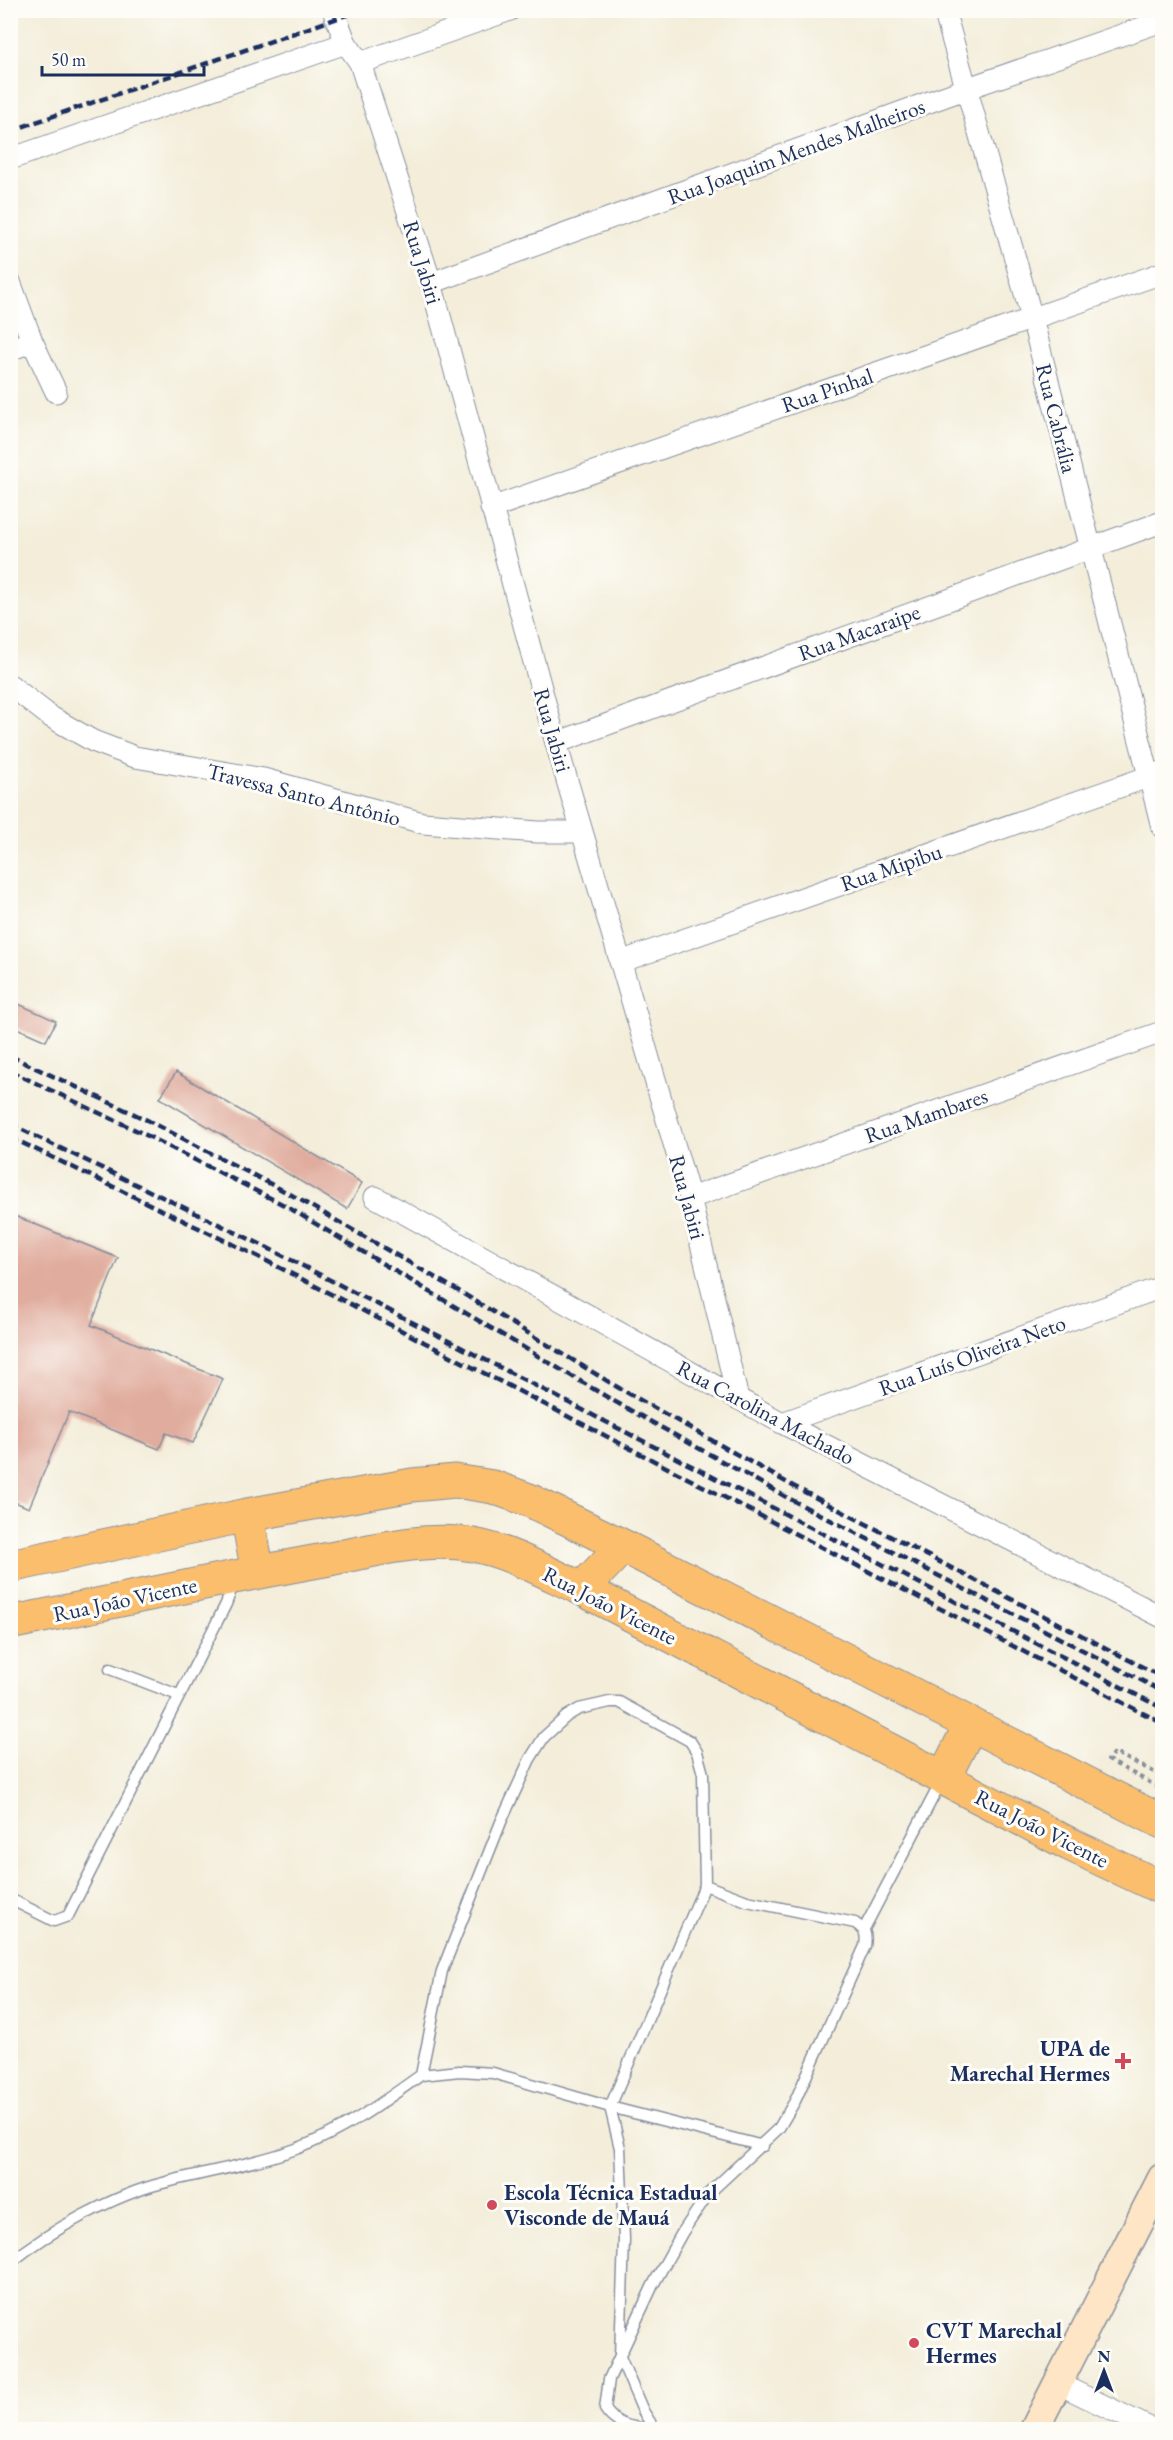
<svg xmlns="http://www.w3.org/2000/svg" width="1173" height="2440" viewBox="0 0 1173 2440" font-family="'EB Garamond',serif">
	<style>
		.building { fill: #e0ac9d }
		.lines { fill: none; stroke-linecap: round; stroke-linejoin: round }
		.service-casing { stroke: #878e9c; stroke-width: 13 }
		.minor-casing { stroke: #878e9c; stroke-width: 23 }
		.secondary-casing { stroke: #878e9c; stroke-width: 31 }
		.primary-casing { stroke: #878e9c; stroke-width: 35 }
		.path { stroke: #878e9c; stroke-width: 4; stroke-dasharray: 4.5 4.5; stroke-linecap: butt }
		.service { stroke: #fff; stroke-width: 10 }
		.minor { stroke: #fff; stroke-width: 21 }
		.secondary { stroke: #fde5c5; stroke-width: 28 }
		.primary { stroke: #fabe6d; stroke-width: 33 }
		.rail { stroke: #1b2f5e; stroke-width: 4.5; stroke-dasharray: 9 4.5; stroke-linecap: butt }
		.poi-dot { fill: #d1495b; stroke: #fdfcf7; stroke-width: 2 }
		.labels { text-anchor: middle; stroke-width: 6; stroke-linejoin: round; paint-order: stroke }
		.street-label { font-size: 22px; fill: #1b2f5e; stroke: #fdfcf7 }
		.poi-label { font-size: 22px; font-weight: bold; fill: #1b2f5e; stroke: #fdfcf7; text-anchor: start }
	</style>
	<rect width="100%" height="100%" fill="#fdfcf7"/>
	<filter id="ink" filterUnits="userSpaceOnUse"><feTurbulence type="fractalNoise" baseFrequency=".0167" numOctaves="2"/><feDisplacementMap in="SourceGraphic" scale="12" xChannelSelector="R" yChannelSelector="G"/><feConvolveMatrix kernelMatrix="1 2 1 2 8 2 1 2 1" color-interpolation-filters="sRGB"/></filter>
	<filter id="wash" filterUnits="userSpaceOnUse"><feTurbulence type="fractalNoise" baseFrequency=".008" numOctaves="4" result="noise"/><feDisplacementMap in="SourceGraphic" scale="24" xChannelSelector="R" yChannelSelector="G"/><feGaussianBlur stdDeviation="1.35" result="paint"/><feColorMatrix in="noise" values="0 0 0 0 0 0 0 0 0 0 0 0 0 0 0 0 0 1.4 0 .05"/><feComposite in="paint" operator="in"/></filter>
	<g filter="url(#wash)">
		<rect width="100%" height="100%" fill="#f3edd9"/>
		<g id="blocks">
			<path class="building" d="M10 1000 56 1021 46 1041 10 1025Z
				M176 1072 362 1183 347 1209 160 1098Z
				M10 1214 118 1258 91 1325 223 1379 193 1443 166 1433 159 1449 69 1412 29 1508 10 1500Z"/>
		</g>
	</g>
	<g filter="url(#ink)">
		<use href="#blocks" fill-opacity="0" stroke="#878e9c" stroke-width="1.5"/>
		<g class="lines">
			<defs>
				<path id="service" d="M110 1669 178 1695
					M10 1899 54 1921 68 1916 226 1604 234 1582
					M864 1929 942 1780
					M421 2075 460 2071 493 2073 610 2107 620 2148 624 2239 620 2357 643 2411 655 2430
					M10 2263C49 2231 114 2195 163 2183 208 2171 252 2165 296 2149 342 2132 382 2103 421 2075L442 1971 501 1822 530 1759 544 1737 567 1716 579 1709 610 1702H619L690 1741 697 1752 703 1774 705 1885 610 2107 763 2146
					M649 2430C630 2426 616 2426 605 2409L609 2379 653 2285 682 2233 708 2194 779 2128 795 2101 865 1946C867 1933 865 1930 855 1923L747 1901 705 1885"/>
				<path id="minor" d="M333 10 346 43
					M944 10 1032 318 1162 827
					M360 63 510 10
					M10 159 346 43 360 63 431 283 556 743 690 1198 738 1399
					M10 282 32 341 56 392
					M431 283 965 89 1162 21
					M10 350 32 341
					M491 508 1162 273
					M10 685 51 717 93 741 135 757 264 779 423 823 538 832H582
					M556 743 1162 522
					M620 962 1162 772
					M375 1197 782 1423 1162 1617
					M690 1198 1162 1032
					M782 1423 1162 1287
					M1059 2384 1154 2430"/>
				<path id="secondary" d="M1034 2430 1162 2178"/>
				<path id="primary" d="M247 1515 258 1572
					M10 1566 247 1515 412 1485 455 1481 493 1487 529 1500 623 1546 1162 1822
					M582 1589 623 1546
					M10 1623C115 1601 219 1579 324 1560 371 1551 424 1536 473 1545 511 1552 547 1573 582 1589L1069 1844 1162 1888
					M944 1777 971 1724"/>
			</defs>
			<use href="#service" class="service-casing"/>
			<use href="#minor" class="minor-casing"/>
			<use href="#secondary" class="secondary-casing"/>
			<use href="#primary" class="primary-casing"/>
			<path class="path" d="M1162 1652 1159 1656 1162 1658
				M1162 1776 1114 1752 1108 1760 1162 1789"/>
			<use href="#service" class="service"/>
			<use href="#minor" class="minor"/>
			<use href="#secondary" class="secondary"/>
			<use href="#primary" class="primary"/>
			<path class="rail" d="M10 131 361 10
				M10 1056 147 1120 290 1194 457 1290 619 1388 793 1486 1162 1677
				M10 1071 142 1133 284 1205 612 1400 788 1498 1162 1691
				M10 1124 264 1246 1162 1708
				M10 1137 259 1257 1162 1723"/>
		</g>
	</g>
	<g class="poi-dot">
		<path d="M1120 2052h6v6h6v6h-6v6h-6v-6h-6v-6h6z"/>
		<circle cx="492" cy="2205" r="6"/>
		<circle cx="914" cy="2343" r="6"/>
	</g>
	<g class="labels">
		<g class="street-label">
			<text transform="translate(796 151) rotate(-20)" y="8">Rua Joaquim Mendes Malheiros</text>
			<text transform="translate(423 262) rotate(73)" y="8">Rua Jabiri</text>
			<text transform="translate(827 390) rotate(-19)" y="8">Rua Pinhal</text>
			<text transform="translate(1057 418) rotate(76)" y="8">Rua Cabrália</text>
			<text transform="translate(859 632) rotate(-20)" y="8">Rua Macaraipe</text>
			<text transform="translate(553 730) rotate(74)" y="8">Rua Jabiri</text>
			<text transform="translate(304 794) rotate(14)" y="8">Travessa Santo Antônio</text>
			<text transform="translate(891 867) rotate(-19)" y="8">Rua Mipibu</text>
			<text transform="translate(926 1115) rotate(-19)" y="8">Rua Mambares</text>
			<text transform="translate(688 1197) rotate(75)" y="8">Rua Jabiri</text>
			<text transform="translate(972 1355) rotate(-20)" y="8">Rua Luís Oliveira Neto</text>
			<text transform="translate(766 1412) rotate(28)" y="8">Rua Carolina Machado</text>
			<text transform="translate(125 1599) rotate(-12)" y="8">Rua João Vicente</text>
			<text transform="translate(610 1605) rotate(27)" y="8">Rua João Vicente</text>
			<text transform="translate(1042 1828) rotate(27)" y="8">Rua João Vicente</text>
		</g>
		<g class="poi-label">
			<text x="1110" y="2056" text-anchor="end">UPA de<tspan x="1110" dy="25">Marechal Hermes</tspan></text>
			<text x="504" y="2200">Escola Técnica Estadual<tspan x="504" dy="25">Visconde de Mauá</tspan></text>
			<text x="926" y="2338">CVT Marechal<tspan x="926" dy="25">Hermes</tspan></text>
		</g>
	</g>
	<rect width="1173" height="2440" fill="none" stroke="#fdfcf7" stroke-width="36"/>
	<g transform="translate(1104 2371)" stroke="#fdfcf7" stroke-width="4.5" paint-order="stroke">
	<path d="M0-4.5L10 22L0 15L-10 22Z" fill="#1b2f5e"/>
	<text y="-9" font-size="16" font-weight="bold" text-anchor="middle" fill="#1b2f5e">N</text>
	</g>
	<path d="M42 66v9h162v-9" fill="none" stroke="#1b2f5e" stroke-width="3"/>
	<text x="51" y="66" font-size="18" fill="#1b2f5e" stroke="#fdfcf7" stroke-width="4.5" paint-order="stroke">50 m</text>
</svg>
